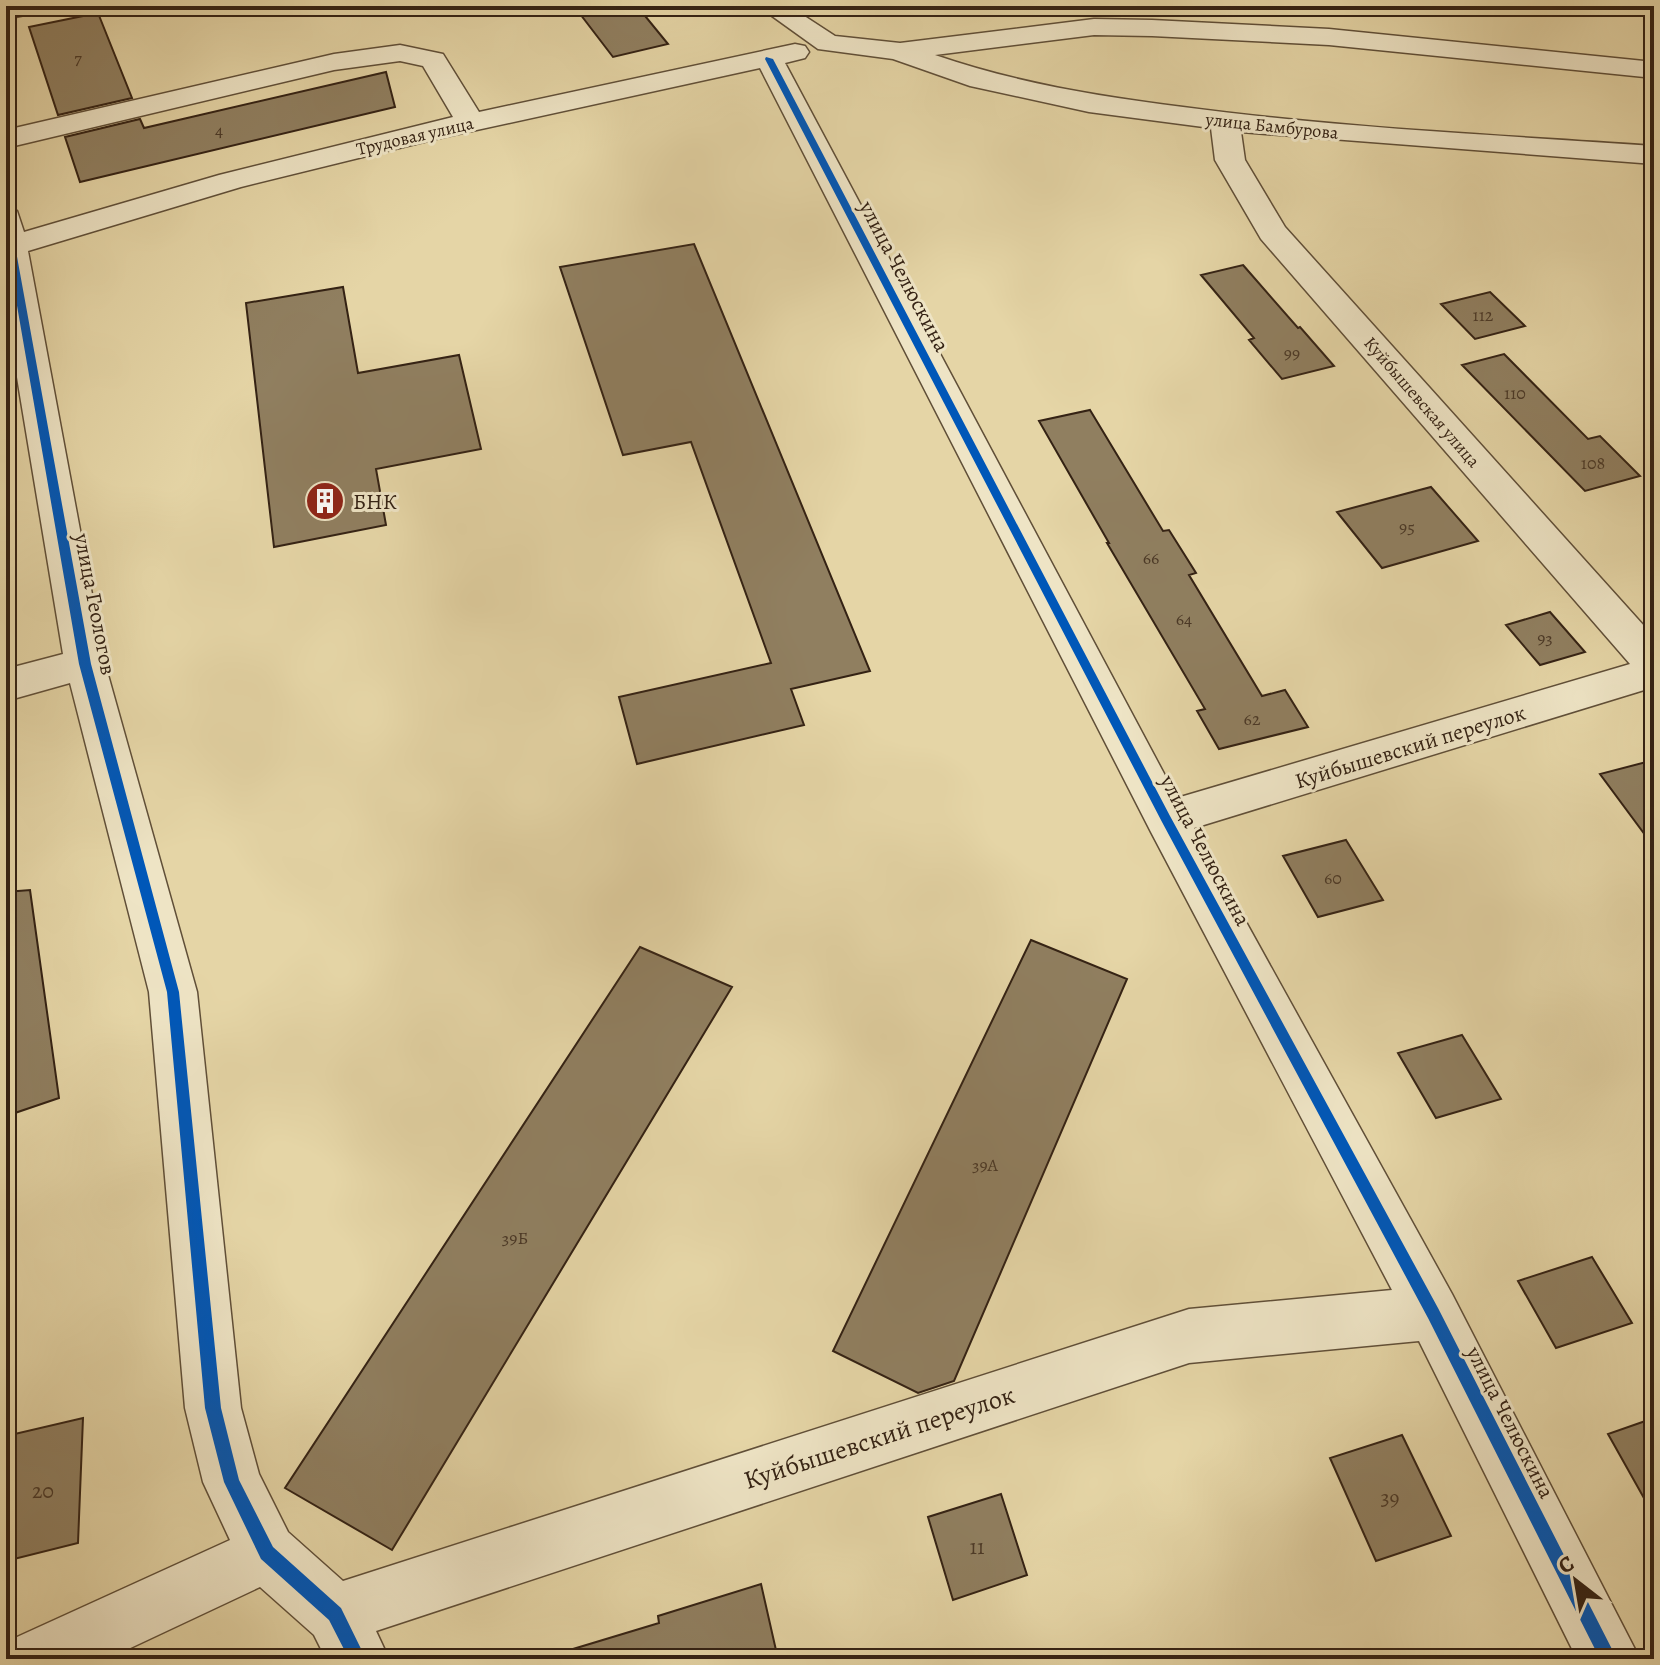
<svg xmlns="http://www.w3.org/2000/svg" width="1660" height="1665" viewBox="0 0 1660 1665" font-family="Alegreya,serif">
	<style>
		.building { fill: #907f60; stroke: #342214; stroke-width: 2 }
		.lines { fill: none; stroke-linecap: round; stroke-linejoin: round }
		.minor-casing { stroke: #604f38; stroke-width: 3 }
		.minor { fill: #eee4c5; fill-rule: evenodd }
		.cycleway-casing { stroke: #eee4c5; stroke-width: 5 }
		.cycleway { fill: #0057b8; fill-rule: evenodd }
		.labels { text-anchor: middle; stroke-width: 6; stroke-linejoin: round; paint-order: stroke }
		.number-label { font-size: 18px; fill: #4b3927 }
		.far-street-label { font-size: 18px; fill: #342214; stroke: #eee4c5 }
		.street-label { font-size: 22px; fill: #342214; stroke: #eee4c5 }
		.poi-label { font-size: 22px; fill: #342214; stroke: #eee4c5; text-anchor: start }
		.near-number-label { font-size: 22px; fill: #4b3927 }
		.near-street-label { font-size: 26px; fill: #342214; stroke: #eee4c5 }
	</style>
	<rect width="100%" height="100%" fill="#e5d5a6"/>
	<filter id="stains"><feTurbulence type="fractalNoise" baseFrequency=".0025" numOctaves="4"/><feColorMatrix values="0 0 0 0 .2 0 0 0 0 .09 0 0 0 0 .02 0 0 0 .5 -.17"/></filter>
	<radialGradient id="worn" r=".72"><stop offset=".6" stop-color="#630" stop-opacity="0"/><stop offset="1" stop-color="#630" stop-opacity=".3"/></radialGradient>
	<path class="building" d="M574 6H637L668 44 613 57Z
		M98 13 132 98 58 115 29 27Z
		M386 72 395 107 80 182 65 137 140 119 144 128Z
		M694 244 870 671 791 689 804 725 637 764 619 697 771 663 691 442 623 455 560 267Z
		M1243 265 1298 328 1300 327 1334 366 1282 379 1249 340 1254 338 1201 275Z
		M343 287 358 373 459 355 481 449 376 469 386 525 274 547 246 303Z
		M1490 292 1525 326 1475 339 1441 304Z
		M1504 354 1588 439 1600 436 1640 476 1585 491 1462 365Z
		M1090 410 1163 531 1169 530 1196 573 1189 575 1262 696 1285 690 1308 727 1219 749 1197 711 1205 709 1107 543H1109L1039 421Z
		M1431 487 1478 541 1382 568 1337 512Z
		M1550 612 1585 652 1540 665 1506 625Z
		M1654 760V847L1600 774Z
		M1346 840 1383 900 1318 917 1283 856Z
		M30 890 59 1098 6 1116V892Z
		M1031 940 1127 979 954 1381 918 1393 833 1351Z
		M640 947 732 987 392 1550 285 1488Z
		M1462 1035 1501 1099 1436 1118 1398 1053Z
		M1592 1257 1632 1323 1556 1348 1518 1281Z
		M83 1418 78 1543 6 1561V1436Z
		M1654 1418V1516L1608 1434Z
		M1402 1435 1451 1536 1376 1561 1330 1458Z
		M1001 1494 1027 1575 953 1600 928 1517Z
		M761 1584 778 1659H575L573 1649 659 1623 658 1616Z"/>
	<g class="lines">
		<defs>
			<path id="minor" d="M6 6H43L39 12 6 19Z
				M758 6H789L835 36 900 43 1094 19 1152 20 1329 29 1654 62V78L1329 45 1152 36 1094 35 935 55C1016 83 1098 96 1183 107 1339 128 1497 135 1654 146V164L1241 132 1245 160 1285 227 1654 637V687L1194 828 1452 1294 1640 1659H1577L1419 1341 1189 1363 376 1631 389 1659H326L314 1635 260 1587 107 1659H8L17 1637 230 1540 203 1482 185 1408 149 992 70 683 6 701V669L63 654 6 311V209L17 211 24 232 219 175 453 117 423 66 400 61 334 70 6 148V130L334 54 400 45 443 54 479 112 795 44 805 46 809 52 805 58 785 63 1177 798 1630 664 1261 239 1215 160 1211 128 1089 112 970 86 893 59 818 49ZM760 68 1151 832 1392 1290 1189 1309 343 1581 288 1532 259 1474 241 1408 197 992 105 664 28 251 241 187 440 138Z"/>
		</defs>
		<use href="#minor" class="minor-casing"/>
		<use href="#minor" class="minor"/>
		<defs>
			<path id="cycleway" d="M766 57 773 59 1170 816 1438 1308 1617 1659H1600L1428 1318 1162 822 765 59Z
				M6 215 10 218 91 664 179 992 221 1408 239 1480 273 1547 341 1608 366 1659H349L329 1620 261 1559 224 1482 205 1408 167 992 79 664 6 242Z"/>
		</defs>
		<use href="#cycleway" class="cycleway-casing"/>
		<use href="#cycleway" class="cycleway"/>
	</g>
	<defs>
		<symbol id="building-disc" viewBox="-11 -11 22 22"><circle r="9.5" fill="#8f2418" stroke="#eee4c5"/><path d="M-4-6H4V6H1V3H-1V6H-4ZM-2.5-4.3h1.7v1.8h-1.7ZM.8-4.3h1.7v1.8H.8ZM-2.5-1h1.7V.8h-1.7ZM.8-1h1.7V.8H.8Z" fill="#fff"/></symbol>
	</defs>
	<g fill-rule="evenodd">
		<use href="#building-disc" x="303" y="479" width="44" height="44"/>
	</g>
	<g class="labels">
		<g class="number-label">
			<text x="78" y="64">7</text>
			<text x="219" y="136">4</text>
			<text x="1483" y="321">112</text>
			<text x="1292" y="359">99</text>
			<text x="1515" y="399">110</text>
			<text x="1593" y="469">108</text>
			<text x="1407" y="533">95</text>
			<text x="1151" y="564">66</text>
			<text x="1184" y="625">64</text>
			<text x="1545" y="644">93</text>
			<text x="1252" y="725">62</text>
			<text x="1333" y="884">60</text>
			<text x="985" y="1171">39А</text>
			<text x="515" y="1244">39Б</text>
		</g>
		<g class="far-street-label">
			<text transform="translate(1272 126) rotate(6)" y="6">улица Бамбурова</text>
			<text transform="translate(415 136) rotate(-13)" y="6">Трудовая улица</text>
			<text transform="translate(1422 402) rotate(49)" y="6">Куйбышевская улица</text>
		</g>
		<g class="street-label">
			<text transform="translate(905 276) rotate(62)" y="8">улица Челюскина</text>
			<text transform="translate(96 604) rotate(79)" y="8">улица Геологов</text>
			<text transform="translate(1410 746) rotate(-17)" y="8">Куйбышевский переулок</text>
			<text transform="translate(1206 850) rotate(62)" y="8">улица Челюскина</text>
			<text transform="translate(1511 1422) rotate(63)" y="8">улица Челюскина</text>
		</g>
		<g class="poi-label">
			<text x="353" y="509">БНК</text>
		</g>
		<g class="near-number-label">
			<text x="43" y="1498">20</text>
			<text x="1390" y="1505">39</text>
			<text x="977" y="1554">11</text>
		</g>
		<g class="near-street-label">
			<text transform="translate(879 1437) rotate(-18)" y="9">Куйбышевский переулок</text>
		</g>
	</g>
	<rect width="1660" height="1665" fill="none" stroke="#e5d5a6" stroke-width="32"/>
	<rect x="8" y="8" width="1644" height="1649" fill="none" stroke="#342214" stroke-width="4"/>
	<rect x="16" y="16" width="1628" height="1633" fill="none" stroke="#342214" stroke-width="2"/>
	<g transform="translate(1576 1581) rotate(329)" stroke="#eee4c5" stroke-width="6" paint-order="stroke">
	<path d="M0-6L14 30L0 20L-14 30Z" fill="#342214"/>
	<text y="-12" font-size="22" font-weight="bold" text-anchor="middle" fill="#342214">С</text>
	</g>
	<rect width="100%" height="100%" filter="url(#stains)"/>
	<rect width="100%" height="100%" fill="url(#worn)"/>
</svg>
